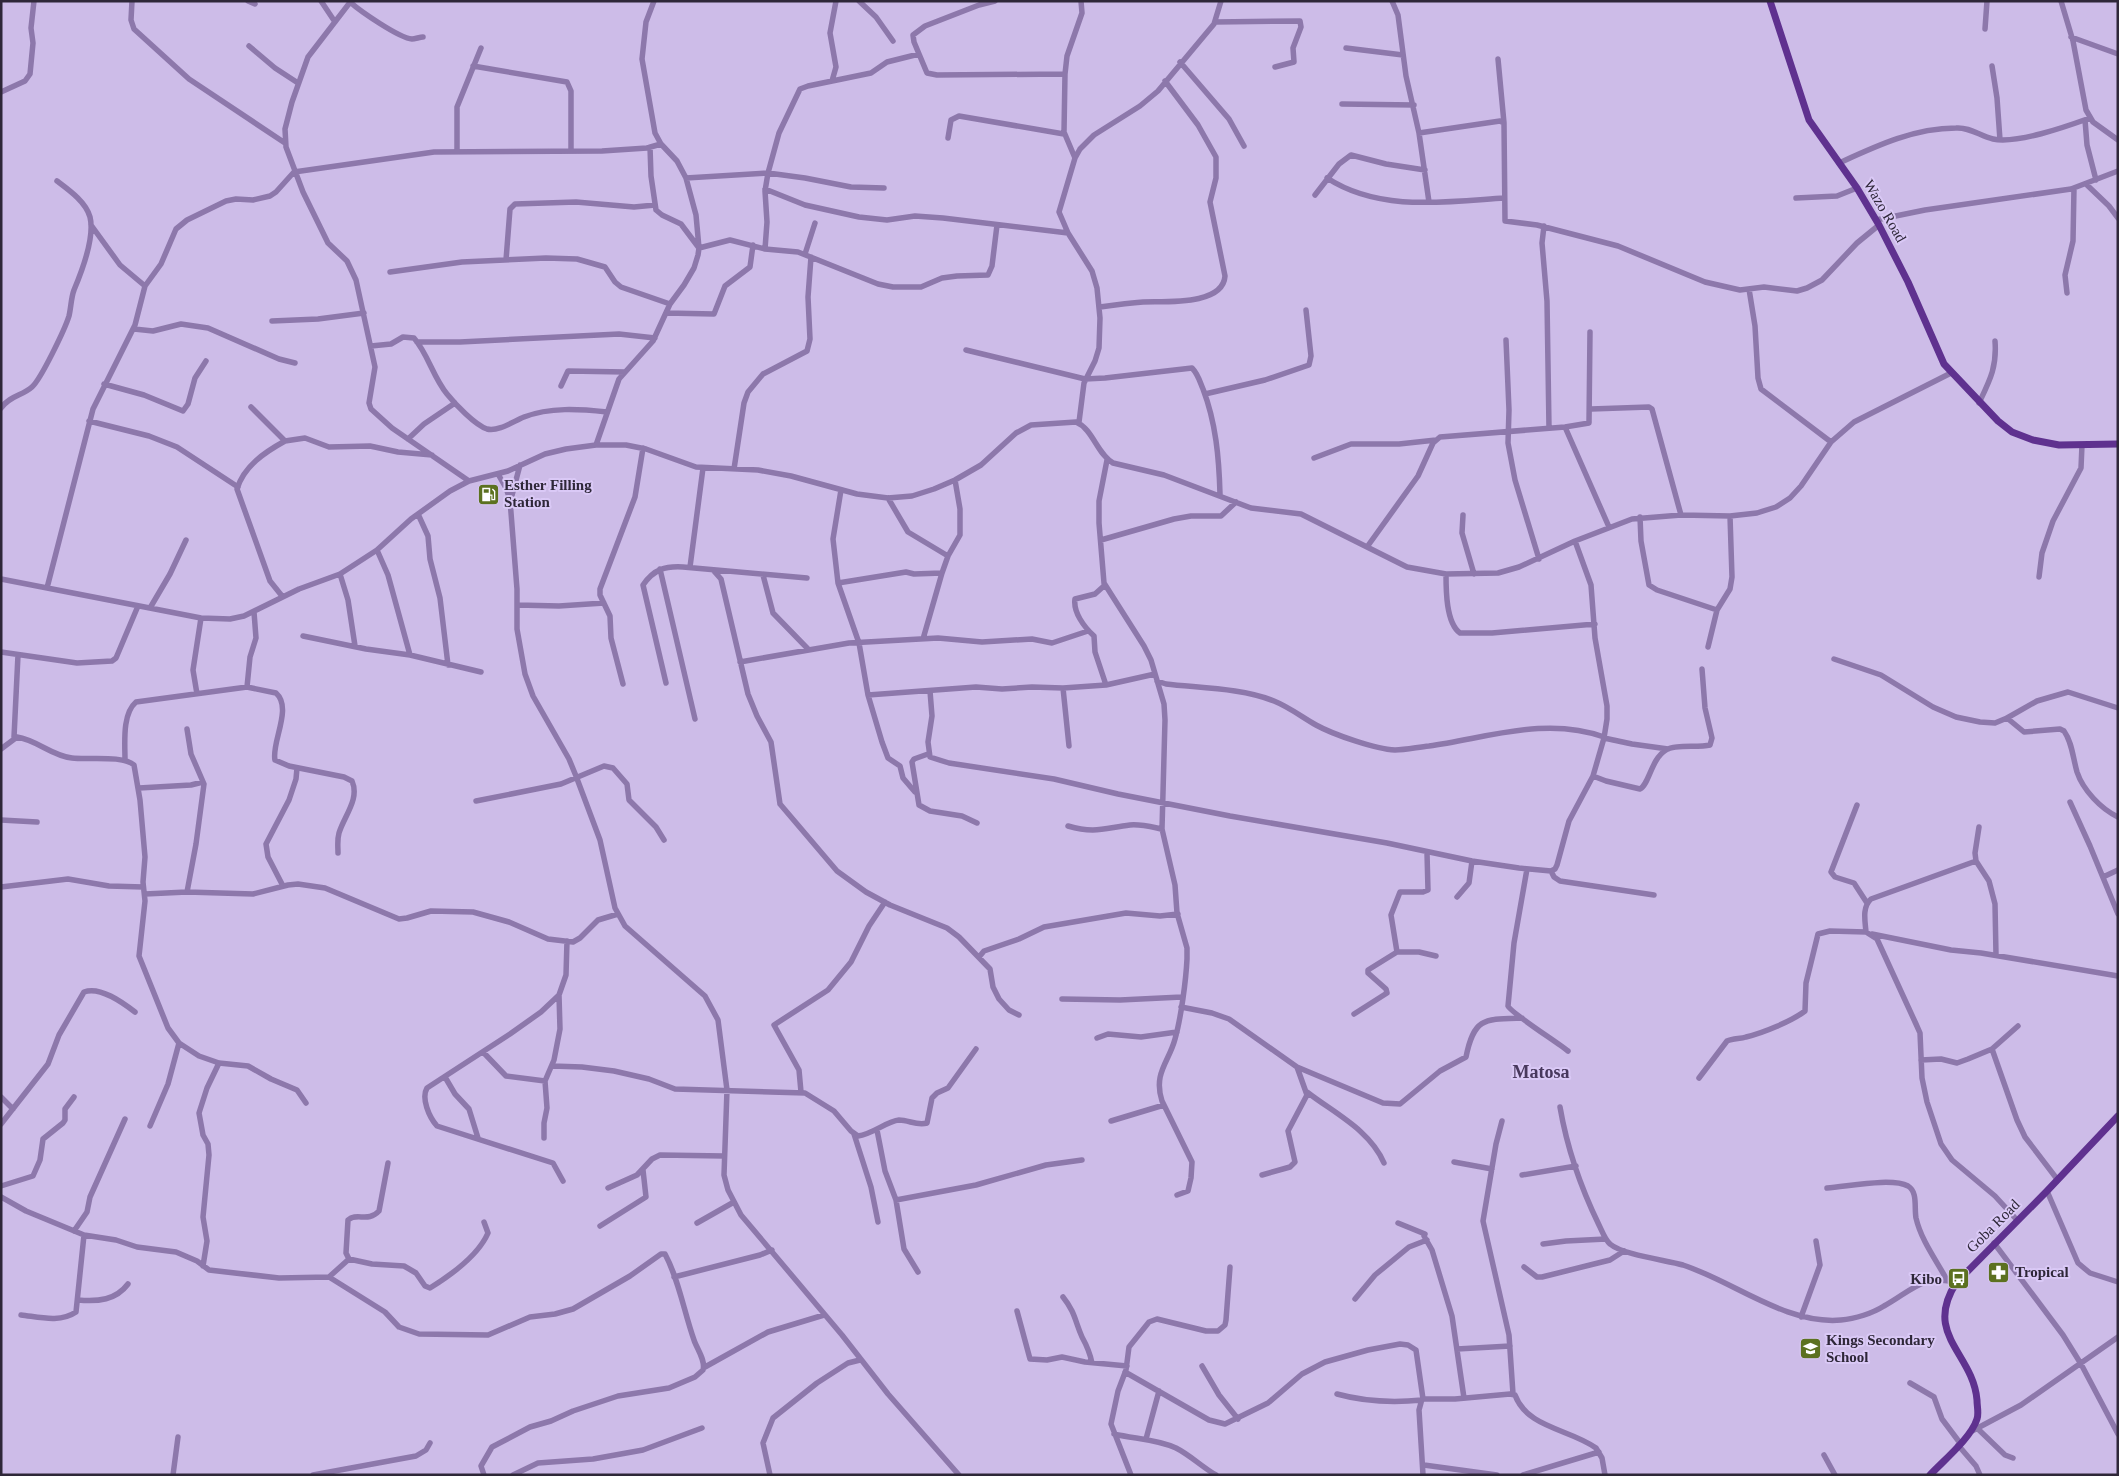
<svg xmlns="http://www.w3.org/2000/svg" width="2119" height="1476" viewBox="0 0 2119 1476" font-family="Georgia,serif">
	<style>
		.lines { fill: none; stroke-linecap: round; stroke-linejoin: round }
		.minor { stroke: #8d78ab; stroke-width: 5.5 }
		.major { stroke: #5f318f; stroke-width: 7 }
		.labels { text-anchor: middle; stroke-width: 4; stroke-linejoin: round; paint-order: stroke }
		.street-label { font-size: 15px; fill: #2e2738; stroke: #dac9f6 }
		.poi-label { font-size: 15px; font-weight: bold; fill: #2e2738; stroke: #dac9f6; text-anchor: start }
		.quarter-label { font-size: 18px; font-weight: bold; fill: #48385d; stroke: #dac9f6 }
	</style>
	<rect width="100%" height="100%" fill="#cdbce8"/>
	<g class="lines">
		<path class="minor" d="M132 1 131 20 134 29 189 79 285 143
			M248 1 255 4
			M321 1 335 22
			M351 1 308 57 292 102 285 129 286 147 303 192 328 243 347 261 356 280 375 367 369 403 371 409 392 428 469 481
			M859 1 876 17 893 41
			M995 1 979 5 925 26 913 35 914 42 927 73 937 75 1065 74
			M1392 1 1398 15 1406 76 1419 133 1429 202
			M2061 1 2073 41 2086 110 2093 122 2118 140
			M350 2C360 11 399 38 412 39 415 39 420 37 423 37
			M1215 22 1300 21 1301 27 1293 48 1294 62 1275 67
			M1985 29 1987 1
			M2071 37 2118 54
			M249 46 275 68 298 83
			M1346 48 1403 55
			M1498 59 1504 123
			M1180 62 1229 119 1244 146
			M473 66 567 82 571 91V150
			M1992 66 1997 98 2000 140
			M832 81 836 67 830 33 836 1
			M1 92 25 81 30 74 33 43 31 28 34 1
			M1342 104 1414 105
			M2085 120 2087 145 2096 180
			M1419 133 1500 121 1504 123 1505 221 1537 225 1618 246 1705 282 1740 290 1764 287 1797 291 1807 288 1822 280 1857 243 1879 225
			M948 138 951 120 959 116 1064 134
			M650 147 651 176 656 210 662 215 681 224 699 248 730 240 765 249 798 252 878 284 893 287H921L942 278 957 276 988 275 992 266 997 225
			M457 152V107L481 48
			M1075 158 1064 132 1065 74 1067 56 1082 13 1081 1
			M1839 163C1876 146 1914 128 1956 128 1970 127 1980 136 1993 139 2017 144 2065 127 2090 118
			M686 178 768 173 805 178 851 187 884 188
			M1327 178C1379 212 1445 202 1504 198
			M2087 185 2109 206 2118 218
			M765 189 805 205 859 217 887 220 915 216 943 218 1068 233
			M1315 195 1339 164 1351 155 1386 164 1425 170
			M1796 198 1837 196 1857 188
			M1876 220 1925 210 2071 189 2118 171
			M91 225 120 265 145 286
			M1544 226 1542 243 1547 301 1549 428
			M765 249 767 222 765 191 768 173 779 133 800 89 808 86 871 73 887 62 919 54
			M805 254 815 223
			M506 260 510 209 515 204 576 202 634 207 655 205
			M390 272 462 262 546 258 577 259 605 267 615 282 621 287 670 304
			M1749 289 1755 326 1758 378 1761 389 1831 442
			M2067 293 2065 275 2073 241 2074 188
			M1100 307C1114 305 1128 303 1143 302 1164 301 1223 306 1225 276L1210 202 1216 178V157L1198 125 1165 81
			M666 313 714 314 725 286 750 267 753 245
			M272 321 318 319 364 313
			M134 329 153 331 181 324 208 328 279 359 295 363
			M1506 340 1509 410 1508 443 1515 480 1539 559
			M417 342H460L619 334 655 338
			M371 346 391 344 403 337 414 338C428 354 433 377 447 394 455 404 475 425 487 429 498 432 514 421 524 417 550 407 579 409 607 412
			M966 350 1085 379 1105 378 1192 368C1198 374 1200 382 1203 389 1216 423 1219 458 1220 494
			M104 384 144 395 183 411 188 404 195 378 206 361
			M561 386 568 371 625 372
			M1205 394 1265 380 1309 365 1311 356 1306 310
			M1979 403C1990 380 1997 367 1995 341
			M251 407 285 441 305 438 329 447 370 446 398 452 432 455
			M1 408C11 395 22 396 32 387 41 379 65 329 69 316 71 308 71 298 74 290 82 271 95 237 90 217 86 202 69 190 57 181
			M1591 409 1649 407 1652 409 1681 515
			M89 421 149 436 177 447 238 487
			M1079 422 1084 383 1095 361 1099 348 1100 318 1097 288 1092 271 1068 233 1059 212 1075 158 1080 149 1094 135 1140 106 1158 91 1214 24 1221 1
			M1565 427 1609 527
			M408 439 424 424 455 403
			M596 445 619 379 653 341 670 304 684 285 694 268 698 255 699 248 696 215 686 178 677 161 661 144 655 133 642 59 646 22 654 1
			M1314 458 1351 444H1399L1436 440
			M1107 460 1099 501V523L1104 583 1144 646 1151 660 1164 704 1165 720 1162 829 1175 885 1177 913 1187 948V959C1186 980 1181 1018 1175 1039 1169 1062 1153 1073 1162 1101L1192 1162 1191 1178 1188 1191 1177 1195
			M734 469 744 403 748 392 763 374 807 351 810 339 808 297 811 257
			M498 474 506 488 510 500 517 589V629L525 674 533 696 569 759 576 776 600 840 615 908 625 926 705 996 718 1020 727 1090 724 1175 728 1190 741 1215 842 1335 888 1394 959 1475
			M841 490 833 539 838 583 859 643 868 695 882 742 888 758 900 766 903 778 915 792
			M888 498 908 532 948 556
			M511 499 520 465
			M418 514 428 536 430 559 440 598 448 665
			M1463 515 1462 533 1474 574
			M1640 517 1641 541 1649 585 1657 590 1717 610
			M1101 540 1174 519 1191 516H1221L1236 502
			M1367 547 1418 476 1433 443 1440 437 1565 427 1589 423 1590 332
			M377 550 388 575 410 655
			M690 567 703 468
			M660 569 695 719
			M713 570 721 579 748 694 757 716 771 742 780 804 837 871 866 892 890 905 947 928 959 937 990 969 993 987 999 999 1009 1010 1019 1015
			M340 574 348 600 355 646
			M1446 574C1446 590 1446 623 1460 633H1492L1595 624
			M763 575 773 613 808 649
			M2039 577 2042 553 2053 521 2081 468 2082 445
			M1 579 201 618 230 619 244 616 299 589 340 574 377 550 411 519 450 491 469 481 508 471 545 454 566 449 596 445H626L646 449 696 467 758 470 791 476 857 494 888 498 912 496 934 489 955 480 981 465 1016 433 1031 425 1076 422C1093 429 1097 454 1113 463L1164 475 1251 508 1301 514 1407 567 1446 574 1498 573 1519 567 1575 541 1632 519 1681 515 1730 516 1757 513 1776 507 1790 498 1801 486 1831 442 1854 422 1951 373
			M838 583 906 572 914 574 942 573
			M1105 585 1095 594 1075 599C1073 612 1084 627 1094 636L1095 652 1106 685
			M47 588 93 409 135 325 145 286 161 264 176 229 187 220 226 201 236 199 253 200 270 196 276 192 294 172 434 152 602 151 647 148 661 144
			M282 596 270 581 237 489C244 466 265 452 285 441
			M517 605 559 606 604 603
			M150 608 170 574 186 540
			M303 636 366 649 410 655 481 672
			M923 639 942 573 948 556 960 535V509L955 480
			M1708 647 1717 610 1730 589 1732 577 1730 516
			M1 652 77 663 112 661 116 658 138 606
			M1834 659 1881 675 1933 707 1956 717 1980 722 1995 723 2007 718 2037 701 2068 692 2118 708
			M740 662 849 643 938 638 982 642 1032 639 1052 643 1088 631
			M1157 681 1166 684C1200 688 1242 688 1274 701 1289 707 1302 717 1316 725 1334 735 1376 749 1395 750 1406 750 1418 747 1429 746 1487 738 1546 716 1604 737
			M666 683 643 585C654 569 665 566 683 567L807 578
			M623 684 611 638 610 616 600 595V589L635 497 643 448
			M247 687 250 657 256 638 254 612
			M1063 688 1069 746
			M930 691 932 716 928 742 930 757 949 763 1054 779 1118 794 1230 816 1387 843 1472 861 1519 868 1551 871 1555 869 1557 865 1569 821 1593 776 1604 738 1607 719V706L1595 638 1591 585 1575 541
			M197 694 193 670 201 618
			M868 695 976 687 1002 689 1032 687 1063 688 1106 685 1155 674
			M2007 718 2024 732 2060 729 2064 731C2072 742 2073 758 2077 772 2083 790 2101 809 2118 817
			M187 729 191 754 204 784 196 844 187 892
			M14 737 18 655
			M1604 738 1632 744 1668 749
			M1 749 17 737C37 740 52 756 72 758 88 760 123 755 134 765L140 800 145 857 143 882 145 901 139 956 168 1028 179 1043 199 1056 219 1063 248 1066 271 1079 297 1090 306 1103
			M928 754 914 759 912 762 919 805 930 811 962 816 977 823
			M125 760C125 743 122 714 136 702L247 687 276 693C293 708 271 743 275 760L289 766 344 777 352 781C360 799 344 816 339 833 337 840 338 846 338 853
			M1593 776 1606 781 1640 789C1649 785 1651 759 1666 750 1675 744 1698 748 1710 745L1712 738 1705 708 1702 669
			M139 788 191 785 203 782
			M476 801 561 784 604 766 613 768 627 784 629 800 656 827 664 840
			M2070 802 2090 846 2118 914
			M1857 805 1831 872 1835 877 1854 883 1867 903
			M1 820 37 822
			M1068 826C1095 834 1105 828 1130 825 1141 824 1152 827 1162 829
			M1979 827 1975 853 1976 861 1989 881 1995 904 1996 955
			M1527 869 1514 943 1508 1006C1511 1013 1557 1042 1568 1051
			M1551 871 1554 877 1560 881 1654 895
			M2103 877 2118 870
			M283 886 268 857 266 844 289 800 296 779 297 768
			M1 887 68 879 109 886 143 887
			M145 894 187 892 253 894 288 885 298 884 325 888 399 919 407 918 431 911 473 912 509 922 548 939 573 942 580 938 598 920 618 914
			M1457 897 1469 883 1472 861
			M1866 932C1865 921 1862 907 1871 899L1976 861
			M1872 934 1951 950 1981 953 2118 976
			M1397 952H1419L1436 956
			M979 957 984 951 1019 939 1044 927 1126 913 1160 916 1178 914
			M1062 999 1120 1000 1182 997
			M1181 1007 1212 1013 1229 1019 1297 1067 1383 1103 1400 1104 1440 1071 1466 1057C1474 1017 1485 1019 1522 1018
			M1354 1014 1387 993 1386 989 1368 973V970L1397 952 1391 915 1400 892H1423L1428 890 1427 853
			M1097 1038 1108 1034 1141 1037 1177 1032
			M1992 1049 2017 1120 2025 1137 2057 1179
			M483 1052 506 1076 545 1081
			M1921 1060 1941 1059 1957 1063 1968 1059 1992 1049 2018 1026
			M552 1066 582 1067 614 1071 649 1079 675 1089 805 1093 834 1111 851 1131 858 1136C873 1134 887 1121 899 1120 909 1120 917 1126 927 1123L932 1098 937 1093 948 1088 976 1049
			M445 1077 455 1094 469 1109 478 1138
			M1699 1078 1727 1041C1733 1038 1740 1039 1746 1037 1763 1033 1792 1021 1805 1011L1806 983 1818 934 1830 931 1866 932 1877 939 1916 1024 1920 1033 1922 1078 1927 1102 1941 1144 1952 1160 1995 1196 2017 1220
			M801 1092 799 1070 774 1025 828 990 851 962 869 926 885 902
			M1307 1092C1334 1113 1370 1130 1384 1163
			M1 1097 13 1109
			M1560 1107C1567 1148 1581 1188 1599 1225 1602 1231 1605 1240 1610 1244 1623 1255 1665 1260 1683 1265 1733 1281 1786 1325 1841 1320 1855 1319 1873 1313 1884 1306 1910 1292 1925 1272 1956 1283
			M1111 1121 1164 1105
			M1502 1121 1496 1144 1483 1221 1509 1335 1513 1394
			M1 1124 48 1064 59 1035 84 992C100 986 122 1002 135 1012
			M150 1126 168 1084 179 1043
			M877 1130 885 1171 896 1200 904 1249 918 1272
			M854 1134 871 1187 878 1222
			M544 1138V1123L547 1108 545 1081 554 1060 560 1029 559 995
			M1454 1162 1492 1169
			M388 1163 379 1211C368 1223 357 1212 348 1220L346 1253 349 1259 372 1264 404 1266 416 1273 425 1286 430 1288C451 1275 478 1256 488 1233L484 1222
			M1262 1175 1290 1167 1295 1162 1288 1131 1307 1095 1297 1067
			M1522 1175 1576 1166
			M563 1181 553 1163 437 1126C429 1117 421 1098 427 1088L510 1034 541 1012 559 995 566 975 567 941
			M1 1186 33 1176 40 1160 43 1139 63 1123 65 1120V1109L74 1097
			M608 1188 637 1175 652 1159 660 1155 724 1156
			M1827 1188C1846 1187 1891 1177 1908 1186 1918 1192 1914 1207 1916 1218 1921 1240 1936 1260 1947 1280
			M2047 1191 2078 1263 2090 1273 2118 1282
			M1 1197 26 1211 84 1235 116 1240 137 1247 176 1252 197 1261 209 1270 279 1278 329 1277 385 1312 399 1327 419 1334 488 1335 530 1317 555 1314 573 1309 630 1276 661 1254H665C679 1280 684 1312 694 1340 697 1349 706 1361 703 1370L695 1377 669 1388 618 1396 573 1411 551 1421 530 1427 492 1447 481 1466 484 1475
			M896 1200 976 1185 1046 1165 1082 1160
			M697 1223 734 1202
			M1398 1223 1425 1234 1424 1236 1432 1250 1452 1316 1464 1398
			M600 1226 646 1197 643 1170
			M74 1231 87 1212 90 1197 125 1119
			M1994 1243 2063 1335 2081 1364 2118 1434
			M1543 1244 1566 1241 1606 1239
			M203 1266 207 1241 203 1217 209 1155 208 1144 203 1135 199 1113 207 1088 219 1063
			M1524 1267 1537 1277H1542L1610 1260 1624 1251
			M329 1277 349 1259
			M674 1277 760 1255 772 1250
			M1063 1297C1075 1312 1075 1321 1082 1337 1087 1346 1090 1353 1092 1363
			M1355 1299 1375 1275 1409 1247 1427 1240
			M78 1300C98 1302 116 1300 128 1284
			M1017 1311 1030 1359 1047 1360 1062 1357 1085 1362 1127 1366
			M21 1315C39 1317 60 1323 76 1312L84 1235
			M1801 1317 1820 1265 1816 1241
			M1457 1349 1510 1346
			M1202 1366 1219 1395 1238 1419
			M705 1367 768 1332 824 1315
			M1125 1372 1209 1420 1225 1424 1268 1403 1302 1374 1325 1362 1368 1350 1400 1344 1408 1345 1416 1350 1423 1399
			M1910 1383 1934 1397 1942 1419 1960 1443
			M1337 1394C1366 1402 1392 1403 1422 1400
			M1978 1429 2005 1455 2013 1458
			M1972 1431 2021 1405 2118 1337
			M1114 1434C1135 1439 1156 1439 1176 1448 1190 1455 1202 1467 1216 1475
			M1146 1439 1159 1391
			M1958 1445 1976 1466 1980 1475
			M1824 1455 1835 1475
			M1424 1465 1497 1475
			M173 1475 178 1437
			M313 1475 416 1456 426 1450 430 1443
			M513 1475 538 1463 593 1459 643 1450 702 1428
			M770 1475 763 1443 773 1418 817 1383 848 1363 860 1360
			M1131 1475 1111 1424 1118 1391 1126 1370 1129 1347 1149 1322 1157 1319 1206 1331H1218L1225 1325 1226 1320 1230 1267
			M1423 1475 1419 1410 1422 1399H1455L1510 1394 1515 1395C1527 1428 1570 1429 1596 1448L1602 1458 1605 1475
			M1523 1475 1599 1452"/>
		<path class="major" d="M1770 1 1809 120 1857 188 1879 225 1908 282 1944 364 1998 421 2012 432 2033 440 2059 445 2118 444
			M1930 1475C1944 1460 1971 1438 1977 1419 1979 1413 1977 1407 1977 1400 1973 1353 1923 1335 1956 1283L2047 1191 2118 1116"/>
	</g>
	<defs>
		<symbol id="fuel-square" viewBox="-11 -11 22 22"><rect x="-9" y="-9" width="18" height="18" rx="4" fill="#5c7120" stroke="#dac9f6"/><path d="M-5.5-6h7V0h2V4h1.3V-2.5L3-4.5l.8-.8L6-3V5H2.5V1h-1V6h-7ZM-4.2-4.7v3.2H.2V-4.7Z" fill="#fff"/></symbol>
		<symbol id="pharmacy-square" viewBox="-11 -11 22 22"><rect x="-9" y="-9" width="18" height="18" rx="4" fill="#5c7120" stroke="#dac9f6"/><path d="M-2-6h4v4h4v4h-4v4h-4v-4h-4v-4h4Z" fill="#fff"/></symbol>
		<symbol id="bus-square" viewBox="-11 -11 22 22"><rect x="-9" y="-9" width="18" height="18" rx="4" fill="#5c7120" stroke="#dac9f6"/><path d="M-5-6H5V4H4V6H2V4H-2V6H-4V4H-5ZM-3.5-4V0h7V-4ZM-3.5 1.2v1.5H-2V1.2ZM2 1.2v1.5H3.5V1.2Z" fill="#fff"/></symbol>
		<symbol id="school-square" viewBox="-11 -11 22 22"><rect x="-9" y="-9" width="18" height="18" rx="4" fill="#5c7120" stroke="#dac9f6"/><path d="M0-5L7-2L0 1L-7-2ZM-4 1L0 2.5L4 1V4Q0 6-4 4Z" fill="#fff"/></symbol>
	</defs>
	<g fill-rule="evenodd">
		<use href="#fuel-square" x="476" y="482" width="25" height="25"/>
		<use href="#pharmacy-square" x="1986" y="1260" width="25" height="25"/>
		<use href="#bus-square" x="1946" y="1266" width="25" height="25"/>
		<use href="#school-square" x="1798" y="1336" width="25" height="25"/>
	</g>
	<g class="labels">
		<g class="street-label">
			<text transform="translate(1885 211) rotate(60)" y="5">Wazo Road</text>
			<text transform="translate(1993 1226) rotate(-45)" y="5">Goba Road</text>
		</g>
		<g class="poi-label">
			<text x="504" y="490">Esther Filling<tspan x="504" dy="17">Station</tspan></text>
			<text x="2015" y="1277">Tropical</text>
			<text x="1942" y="1284" text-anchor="end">Kibo</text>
			<text x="1826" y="1345">Kings Secondary<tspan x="1826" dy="17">School</tspan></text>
		</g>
		<g class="quarter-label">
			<text x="1541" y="1078">Matosa</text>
		</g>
	</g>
	<rect width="2119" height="1476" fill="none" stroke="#2e2738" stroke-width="5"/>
</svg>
